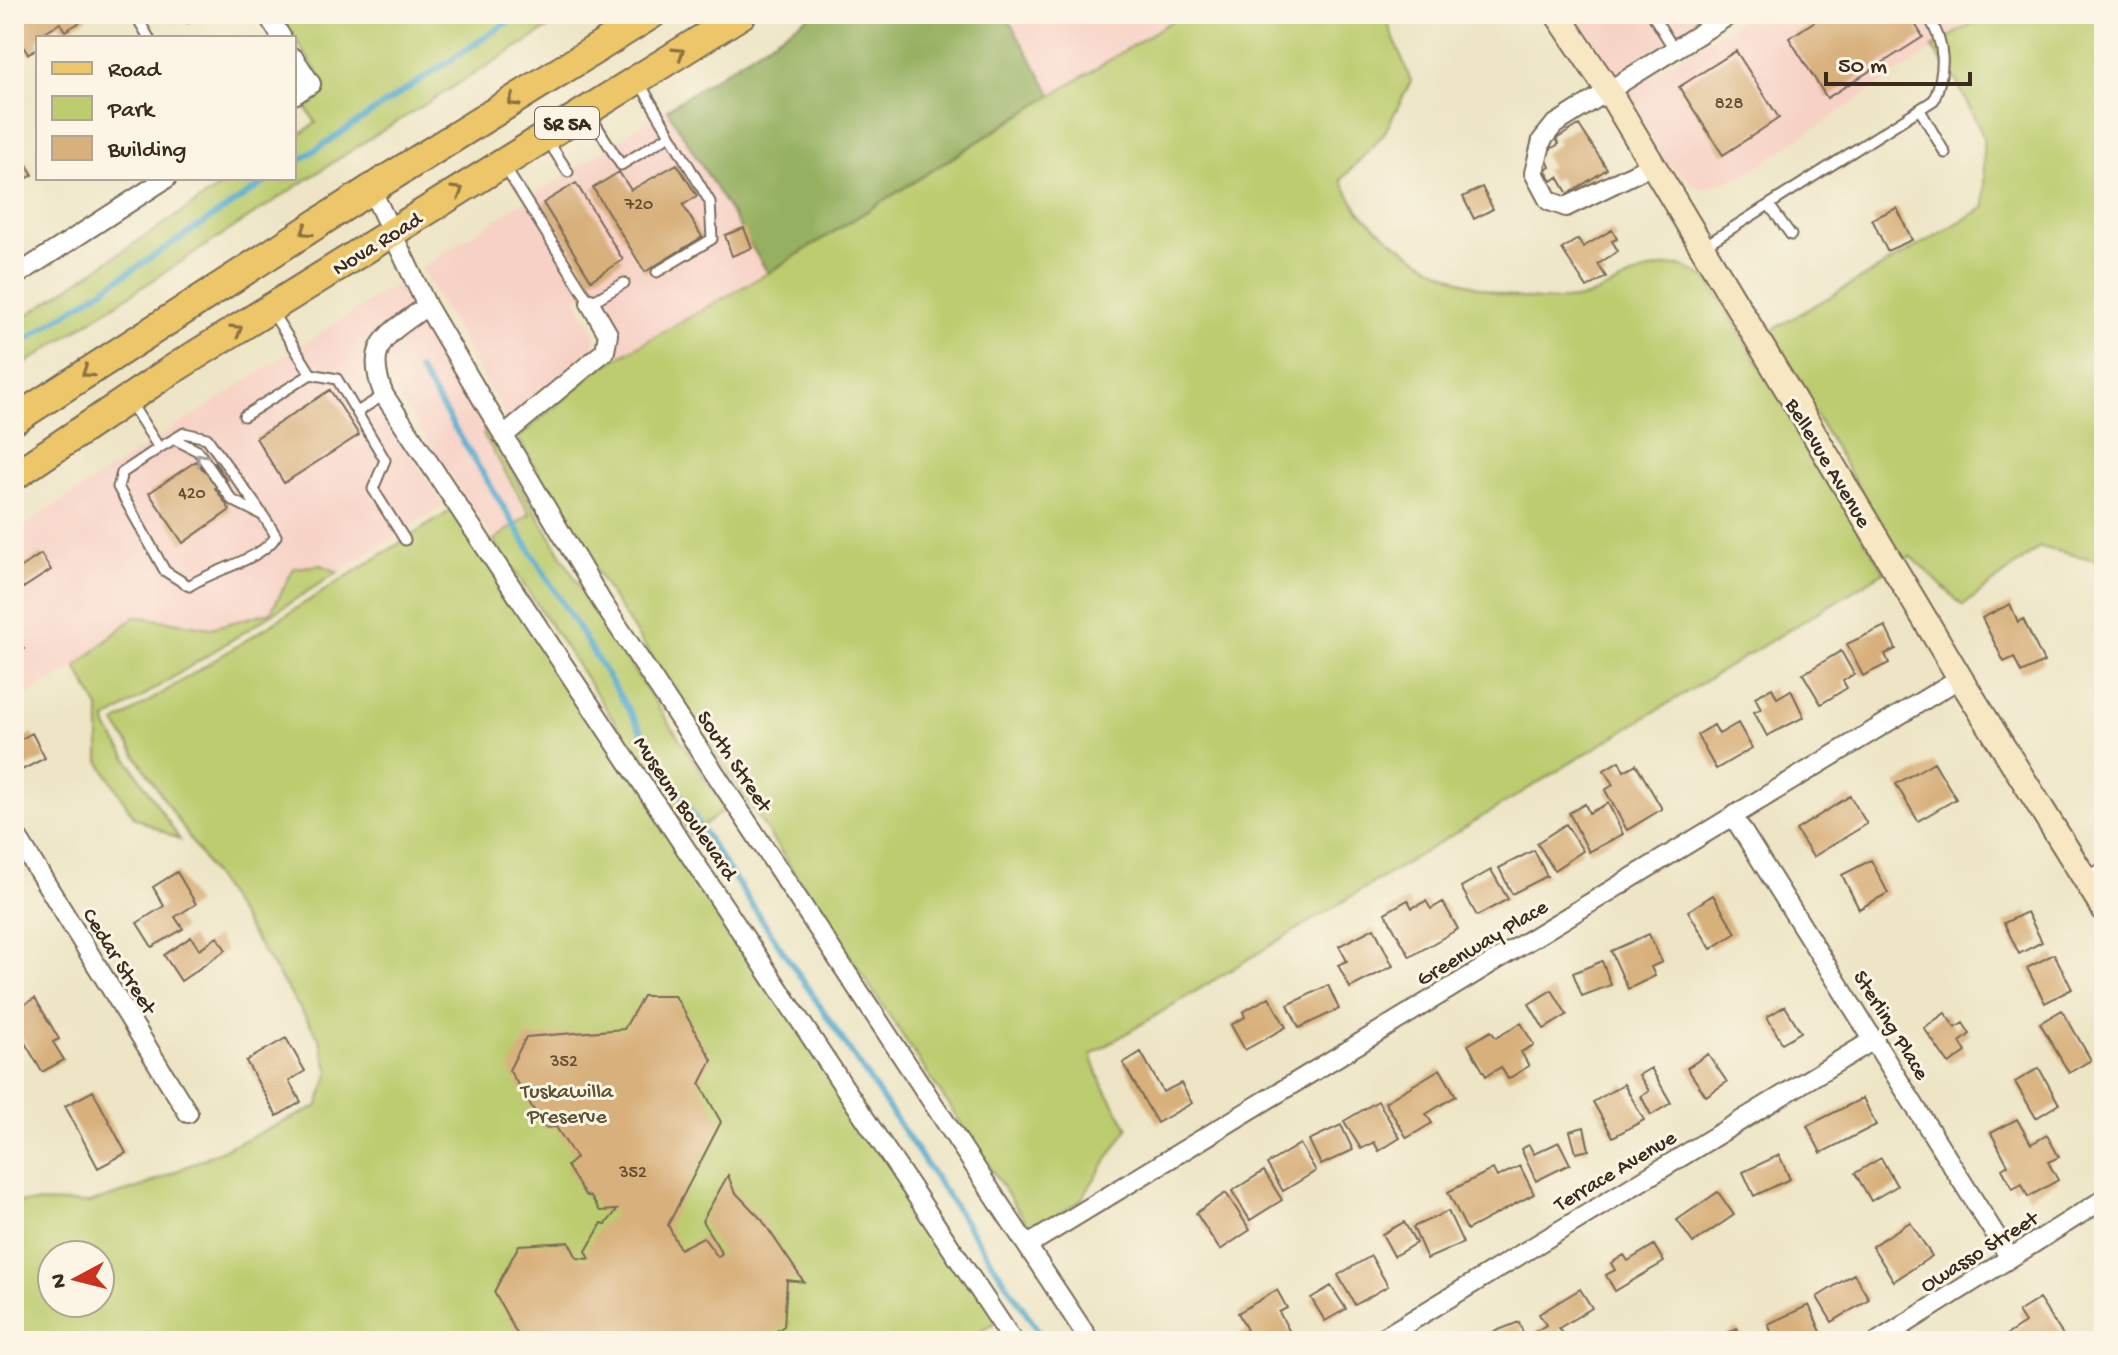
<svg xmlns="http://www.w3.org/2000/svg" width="2118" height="1355" viewBox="0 0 2118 1355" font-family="'Gochi Hand',sans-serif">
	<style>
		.built { fill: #f7d1c6 }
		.green { fill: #bccc6e; stroke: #7c7b46; stroke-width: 2; fill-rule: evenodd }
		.forest { fill: #95b061; stroke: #686d40; stroke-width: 2 }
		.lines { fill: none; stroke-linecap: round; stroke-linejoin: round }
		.stream { stroke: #4fa8cc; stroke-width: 6 }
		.building { fill: #d8b07b }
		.lane-casing { stroke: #796b58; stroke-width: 13 }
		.street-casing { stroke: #796b58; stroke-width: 22 }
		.secondary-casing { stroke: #796b58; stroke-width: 28 }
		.primary-casing { stroke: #796b58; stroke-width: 32 }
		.lane { stroke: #fff; stroke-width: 9 }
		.street { stroke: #fff; stroke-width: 18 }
		.secondary { stroke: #f7e8c3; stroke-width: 24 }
		.primary { stroke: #ecc669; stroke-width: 28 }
		.oneway { stroke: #8b7040 }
		.oneway2 { stroke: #a79f9a }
		.labels { text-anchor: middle; stroke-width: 6; stroke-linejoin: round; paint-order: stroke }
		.number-label { font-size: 18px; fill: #624c35 }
		.shield { fill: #fcf5e5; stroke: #75675a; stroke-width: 2 }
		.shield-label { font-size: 20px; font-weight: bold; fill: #3b2a1e }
		.street-label { font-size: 22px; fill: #3b2a1e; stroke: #fcf5e5 }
		.park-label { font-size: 22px; fill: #5b5232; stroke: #fcf5e5 }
	</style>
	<rect width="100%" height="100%" fill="#fcf5e5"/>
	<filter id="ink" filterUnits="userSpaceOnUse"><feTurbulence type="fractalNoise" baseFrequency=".0125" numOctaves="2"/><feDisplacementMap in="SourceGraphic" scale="16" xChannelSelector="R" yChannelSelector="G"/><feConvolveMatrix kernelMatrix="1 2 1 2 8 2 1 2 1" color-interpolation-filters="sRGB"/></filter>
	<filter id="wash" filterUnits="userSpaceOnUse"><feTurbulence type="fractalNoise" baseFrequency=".006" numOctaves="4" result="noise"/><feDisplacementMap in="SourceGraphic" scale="32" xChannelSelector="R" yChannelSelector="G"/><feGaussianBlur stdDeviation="1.8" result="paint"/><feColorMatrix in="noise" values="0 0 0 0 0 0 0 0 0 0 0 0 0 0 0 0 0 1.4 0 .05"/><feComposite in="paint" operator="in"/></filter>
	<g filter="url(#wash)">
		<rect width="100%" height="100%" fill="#ede5c5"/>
		<path class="built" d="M1005 14H1183L1052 95Z
			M1574 14H1711L1614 74Z
			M1750 14H1987L1743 176 1700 189 1663 161 1626 91Z
			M667 109 768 273 601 367 616 352 618 330 596 290 576 298 596 336 594 346 507 420 421 268Z
			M402 280 413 303 376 332 364 353 365 376 375 400 444 505 339 572 321 565 294 568 271 612 211 628 135 617 76 667 14 703V532Z
			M423 321 488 431 483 434 530 514 494 540 394 391 387 372 385 359 395 342Z"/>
		<path class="green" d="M279 14H571L369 139 14 371V324L233 178H294V138L316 123 302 102 326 86Z
			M1183 14H1384L1411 81 1384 134 1341 180C1348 192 1354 207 1364 216 1419 269 1498 308 1575 299 1607 295 1644 262 1680 266 1688 267 1700 275 1708 279L1884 572 1091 1055 1101 1082 1128 1128 1080 1201 1032 1231 612 597 518 438 601 367 768 273Z
			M1987 14H2104V562L2040 547 1963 606 1911 556 1902 561 1767 333 1985 207 1983 136 1957 82 1932 48Z
			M488 431 592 607 726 809 690 835 494 540 530 514 483 434Z
			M458 506 999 1320 966 1341H14V1202L89 1203 144 1186 318 1106 329 1072 319 1038 115 723ZM52 1255H100V1303H52Z
			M321 565 338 572 106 720 107 727 180 840 134 817 99 761V708L76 667 135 616 211 628 271 612 294 568Z"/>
		<path class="forest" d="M813 14H1005L1052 95 768 273 667 109Z"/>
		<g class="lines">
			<path class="stream" d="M294 164 520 14
				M14 348 272 178
				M419 370 713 847 1045 1341"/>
		</g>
		<g id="blocks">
			<path class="building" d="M21 14H87L89 17 65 31 60 23 43 33 46 38H38V48L28 54 23 46 14 51V18Z
				M169 14H205L188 23 185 18 174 23Z
				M1826 14H1909L1923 37 1827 98 1789 38Z
				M1736 51 1779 118 1723 155 1679 87Z
				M1579 125 1607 169 1568 194 1558 177 1552 181 1545 170 1550 167 1544 153 1559 144 1556 139Z
				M19 152 33 175 14 186V155Z
				M677 164 697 196 683 205 702 237 645 272 593 188 619 172 631 190Z
				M576 183 623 260 591 280 543 203Z
				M1482 187 1493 209 1474 219 1463 197Z
				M1897 208 1912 240 1887 251 1872 219Z
				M744 228 752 248 732 256 725 235Z
				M1612 230 1617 239 1612 241 1618 251 1598 264 1606 277 1587 288 1562 249 1578 239 1583 247Z
				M330 390 359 435 284 483 256 438Z
				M196 461 204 471 215 463 227 480 215 488 230 510 183 543 149 493Z
				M41 554 51 570 23 588 14 572Z
				M2010 604 2018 622 2023 619 2044 662 2021 673 2014 657 2004 662 1982 618Z
				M1885 626 1896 649 1885 654 1889 663 1863 676 1847 644Z
				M14 632 24 649 14 656Z
				M1841 651 1854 674 1843 681 1847 688 1821 704 1803 674Z
				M1772 688 1777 698 1791 690 1804 717 1767 736 1754 712 1761 709 1755 697Z
				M1738 723 1752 748 1716 769 1697 735 1714 725 1719 734Z
				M32 733 45 758 20 771 14 760V743Z
				M1619 761 1624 771 1636 764 1662 809 1627 830 1605 790 1613 785 1604 770Z
				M1934 762 1956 799 1918 821 1896 784Z
				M1850 796 1867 824 1813 857 1796 830Z
				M1608 803 1623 834 1589 852 1569 813 1585 804 1589 813Z
				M1566 824 1583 851 1554 870 1537 843Z
				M1534 850 1547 876 1512 894 1499 868Z
				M1871 860 1888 893 1859 909 1842 875Z
				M1491 870 1508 899 1477 916 1461 887Z
				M177 872 196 904 175 917 183 929 152 947 137 923 164 906 153 887Z
				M1713 895 1736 933 1711 949 1688 911Z
				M1408 900 1412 908 1426 901 1431 909 1443 902 1458 929 1410 957 1385 913Z
				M2027 912 2042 942 2019 954 2004 923Z
				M1374 928 1393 966 1350 988 1338 965 1347 961 1339 946Z
				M1649 934 1662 962 1651 967 1655 976 1628 989 1611 951Z
				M191 937 199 949 217 937 226 950 181 981 164 955Z
				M2054 954 2072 989 2045 1003 2027 968Z
				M1602 961 1611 985 1582 996 1573 973Z
				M1328 985 1339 1009 1299 1028 1288 1005Z
				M1552 990 1567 1015 1544 1029 1529 1004Z
				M643 996H675L712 1060 700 1084 721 1122 668 1225 680 1249 703 1237 718 1257 722 1253 702 1221 728 1175 734 1191 762 1220 804 1282 787 1280 784 1326 761 1341H521L494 1292 519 1245 569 1242 577 1258 590 1259 586 1251 602 1223 606 1224 617 1210 600 1211 591 1197 585 1195 567 1166 576 1158 556 1127 545 1128 509 1070 526 1037 624 1029Z
				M1269 997 1286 1027 1245 1050 1231 1025 1245 1017 1243 1012Z
				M35 998 59 1039 53 1042 64 1060 42 1072 17 1029 14 1031V1010Z
				M1785 1006 1801 1032 1782 1043 1767 1017Z
				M2062 1010 2091 1060 2069 1073 2040 1023Z
				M1945 1013 1955 1028 1963 1023 1970 1034 1960 1042 1966 1052 1949 1064 1924 1028Z
				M1521 1023 1534 1045 1521 1052 1529 1066 1508 1079 1501 1067 1486 1076 1468 1045 1491 1031 1496 1038Z
				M286 1038 305 1071 289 1081 301 1102 277 1116 246 1061Z
				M1141 1052 1163 1092 1181 1083 1192 1103 1157 1123 1123 1063Z
				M1708 1054 1727 1082 1706 1096 1687 1068Z
				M1651 1068 1671 1103 1651 1115 1641 1096 1649 1091 1639 1075Z
				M2039 1068 2059 1104 2036 1118 2015 1082Z
				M1440 1069 1456 1096 1426 1114 1432 1123 1407 1138 1385 1102Z
				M1624 1084 1644 1120 1613 1137 1593 1102Z
				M93 1091 126 1153 98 1168 65 1106Z
				M1863 1098 1876 1125 1821 1153 1807 1126Z
				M1378 1101 1400 1138 1379 1151 1374 1142 1361 1149 1344 1121Z
				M2017 1119 2031 1144 2047 1135 2059 1157 2048 1162 2058 1180 2028 1197 2022 1184 2013 1189 2002 1169 2008 1165 1991 1133Z
				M1341 1125 1353 1150 1321 1165 1309 1140Z
				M1584 1127 1589 1150 1576 1153 1570 1131Z
				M1559 1142 1570 1164 1536 1181 1521 1149 1529 1145 1534 1154Z
				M1300 1144 1316 1171 1283 1191 1267 1164Z
				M1779 1155 1790 1179 1754 1196 1743 1172Z
				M1881 1158 1897 1186 1871 1201 1855 1173Z
				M1520 1166 1534 1194 1467 1230 1448 1192 1493 1169 1497 1177Z
				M1264 1171 1282 1200 1250 1220 1232 1191Z
				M1718 1192 1734 1215 1693 1243 1677 1220Z
				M1226 1193 1250 1230 1220 1250 1196 1213Z
				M1448 1211 1463 1243 1427 1259 1413 1227Z
				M1404 1222 1416 1243 1394 1256 1382 1234Z
				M1910 1222 1932 1256 1894 1281 1872 1246Z
				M1654 1245 1664 1262 1615 1291 1606 1275 1615 1270 1611 1263 1624 1255 1628 1261Z
				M1371 1256 1388 1286 1355 1305 1338 1275Z
				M1854 1274 1869 1299 1832 1322 1817 1297Z
				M1331 1286 1346 1309 1325 1321 1311 1298Z
				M1580 1289 1592 1308 1559 1328 1567 1341H1538L1533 1333 1546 1325 1539 1314Z
				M1277 1290 1287 1308 1279 1312 1291 1334 1278 1341H1227L1247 1330 1238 1313Z
				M2039 1299 2063 1335 2055 1341H2008L2005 1336 2025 1323 2018 1312Z
				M1809 1305 1822 1334 1806 1341H1775L1768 1324Z
				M1519 1322 1526 1341H1490L1488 1334Z
				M1737 1328 1745 1341H1716Z"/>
		</g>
	</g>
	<g filter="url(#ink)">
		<use href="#blocks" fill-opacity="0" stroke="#796b58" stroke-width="2"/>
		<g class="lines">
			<defs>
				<path id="lane" d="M135 14 149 38
					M1652 14 1674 49
					M639 82 710 202 712 239 657 272
					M1920 110 1945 153
					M590 115 621 165 670 135
					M548 141 568 172
					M504 166 590 303 624 283
					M1769 205 1791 235
					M1704 246 1934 100C1946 69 1946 44 1927 14
					M272 312 311 374 337 379 385 460 373 489 405 540
					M130 402 159 448 122 473 118 487 165 571 189 586C214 569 262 560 276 536 257 503 229 470 207 438L184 433 159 448
					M357 412 384 395
					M244 416 311 374
					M174 439 198 451 232 500 262 515"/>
				<path id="street" d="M267 14 282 38
					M294 58 311 84 294 95
					M1652 165 1566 207 1549 201 1534 173 1542 140 1554 125 1731 14
					M371 189 427 306 602 602 1090 1341
					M14 277 167 178
					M427 306C388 334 363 344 384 395L1013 1341
					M503 436 605 351 608 334 590 303
					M1733 816 2010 1258
					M14 832 188 1113
					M2088 882 2104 872
					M1028 1245 1960 678
					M1378 1341 1875 1039
					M1878 1341 2104 1199"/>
				<path id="secondary" d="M1557 14 1608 90 1960 678 2104 909"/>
				<path id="primary" d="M14 420 371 189 652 14
					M14 476 170 371 742 14"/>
			</defs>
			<use href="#lane" class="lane-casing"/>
			<use href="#street" class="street-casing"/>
			<use href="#secondary" class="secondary-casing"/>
			<use href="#primary" class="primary-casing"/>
			<use href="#lane" class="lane"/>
			<use href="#street" class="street"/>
			<use href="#secondary" class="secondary"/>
			<use href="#primary" class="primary"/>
		</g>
		<defs><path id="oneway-chevron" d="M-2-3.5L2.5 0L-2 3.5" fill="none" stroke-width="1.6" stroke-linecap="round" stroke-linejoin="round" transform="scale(2)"/></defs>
		<g class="oneway">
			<use href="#oneway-chevron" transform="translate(679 53) rotate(-32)"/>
			<use href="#oneway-chevron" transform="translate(513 101) rotate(148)"/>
			<use href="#oneway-chevron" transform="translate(458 191) rotate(-32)"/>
			<use href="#oneway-chevron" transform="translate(306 231) rotate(147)"/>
			<use href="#oneway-chevron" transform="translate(237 330) rotate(-32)"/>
			<use href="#oneway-chevron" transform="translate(87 372) rotate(146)"/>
		</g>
		<use class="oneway2" href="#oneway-chevron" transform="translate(201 458) rotate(-132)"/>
	</g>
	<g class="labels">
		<g class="number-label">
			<text x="1729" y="108">828</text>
			<text x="639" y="209">720</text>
			<text x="192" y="498">420</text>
			<text x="564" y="1066">352</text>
			<text x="633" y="1177">352</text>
		</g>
		<rect class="shield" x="535" y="107" width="64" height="32" rx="6"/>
		<g class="shield-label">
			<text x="567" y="130">SR 5A</text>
		</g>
		<g class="street-label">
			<text transform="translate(376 242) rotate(-32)" y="8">Nova Road</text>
			<text transform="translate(1830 462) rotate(59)" y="8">Bellevue Avenue</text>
			<text transform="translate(736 760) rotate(56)" y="8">South Street</text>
			<text transform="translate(687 807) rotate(56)" y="8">Museum Boulevard</text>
			<text transform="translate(1481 941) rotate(-31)" y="8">Greenway Place</text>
			<text transform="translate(121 960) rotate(58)" y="8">Cedar Street</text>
			<text transform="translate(1893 1024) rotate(58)" y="8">Sterling Place</text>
			<text transform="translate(1614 1169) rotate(-31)" y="8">Terrace Avenue</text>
			<text transform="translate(1978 1250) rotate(-32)" y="8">Owasso Street</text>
		</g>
		<g class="park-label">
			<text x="567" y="1097">Tuskawilla<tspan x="567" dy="25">Preserve</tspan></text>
		</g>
	</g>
	<rect width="2118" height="1355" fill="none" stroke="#fcf5e5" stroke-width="48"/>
	<rect x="36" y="36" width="260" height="144" fill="#fcf5e5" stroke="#afa495" stroke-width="2"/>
	<rect x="52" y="62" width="40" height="12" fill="#ecc669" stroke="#afa495" stroke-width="2"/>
	<text x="108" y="76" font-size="24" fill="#3b2a1e">Road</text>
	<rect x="52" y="96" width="40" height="24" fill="#bccc6e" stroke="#afa495" stroke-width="2"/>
	<text x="108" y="116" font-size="24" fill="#3b2a1e">Park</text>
	<rect x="52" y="136" width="40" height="24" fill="#d8b07b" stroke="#afa495" stroke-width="2"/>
	<text x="108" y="156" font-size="24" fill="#3b2a1e">Building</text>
	<g transform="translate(76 1279) rotate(263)"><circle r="38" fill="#fcf5e5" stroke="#afa495" stroke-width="2"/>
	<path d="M0-6L14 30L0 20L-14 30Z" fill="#c8321e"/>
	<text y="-12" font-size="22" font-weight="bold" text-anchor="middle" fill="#3b2a1e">N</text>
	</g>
	<path d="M1826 72v12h144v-12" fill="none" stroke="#3b2a1e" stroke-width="4"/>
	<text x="1838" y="72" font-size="24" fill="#3b2a1e" stroke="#fcf5e5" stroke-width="6" paint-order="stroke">50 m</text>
</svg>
